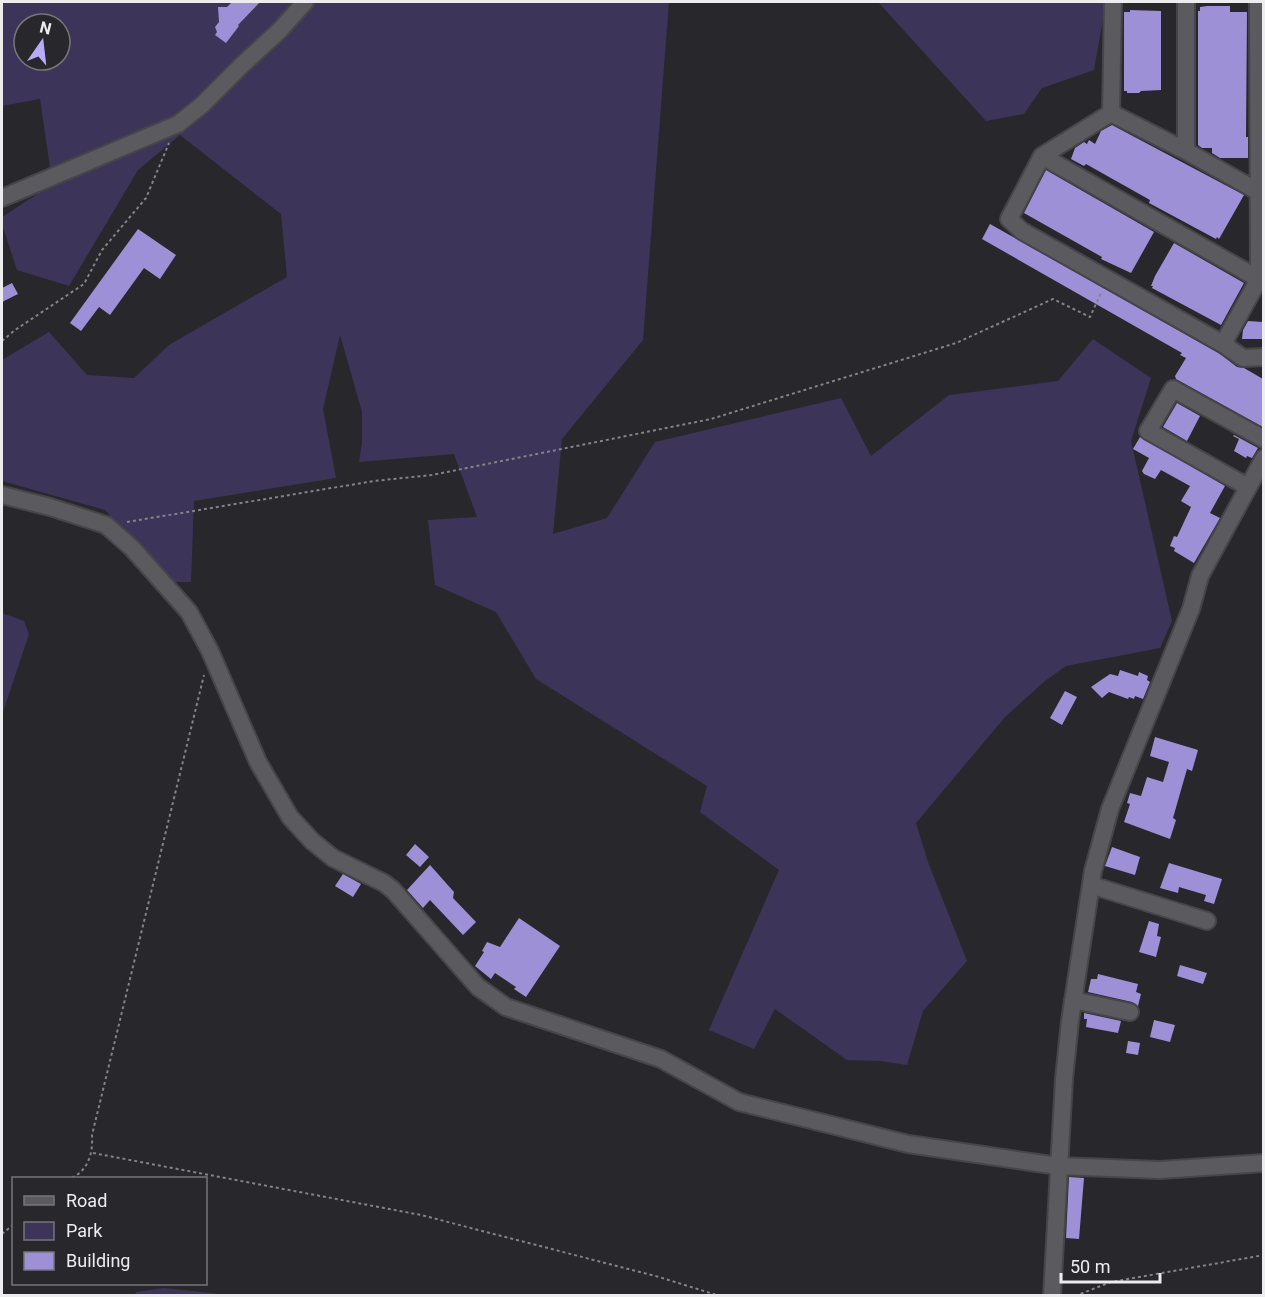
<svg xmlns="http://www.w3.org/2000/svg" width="1265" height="1297" viewBox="0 0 1265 1297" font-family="Roboto,sans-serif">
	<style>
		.green { fill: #3c3559; fill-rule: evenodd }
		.building { fill: #9d90d6 }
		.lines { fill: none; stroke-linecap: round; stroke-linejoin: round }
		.minor-casing { stroke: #464549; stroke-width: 20 }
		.path { stroke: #848387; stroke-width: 2; stroke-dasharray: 3 3; stroke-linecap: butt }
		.minor { stroke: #5b5a5f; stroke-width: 16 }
	</style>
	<rect width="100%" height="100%" fill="#28272c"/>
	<path class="green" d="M2 2H669L643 340 562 439 553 534 607 518 655 442 841 398 871 456 949 395 1058 381 1093 339 1151 378 1131 441 1172 621 1160 648 1066 666 1045 681 1005 717 916 823 928 862 967 961 923 1011 907 1065 881 1061 847 1060 775 1009 754 1049 709 1030 779 870 700 812 707 786 536 679 496 612 435 585 428 520 477 517 454 454 359 462 362 443V412L340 335 323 409 336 478 194 501 191 582H170L105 510 2 481V360L49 332 87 375 134 378 169 345 287 277 281 214 180 135 138 170 69 286 17 270 2 224V217L36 195 51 174 40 99 2 106ZM24 24H60V60H24Z
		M878 2H1106L1094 70 1042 88 1024 114 986 121Z
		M2 613 24 621 29 634 2 715Z
		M164 1288 229 1295H135L136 1292Z"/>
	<path class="building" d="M232 2H260L238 25 239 26 226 43 215 35 217 32 215 27 219 22 218 7H227Z
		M1207 6H1230V12H1247L1246 137H1248V158H1220L1212 153V148H1202L1198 145V11H1200V7Z
		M1130 10 1161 11V90L1141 91 1139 93H1127V91H1124V12H1130Z
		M1112 125 1244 195 1219 239 1217 237 1216 239 1149 203 1150 200 1086 164 1084 166 1071 159 1075 148 1084 142 1087 144 1089 140 1095 144 1101 131Z
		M1046 170 1154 232 1131 273 1101 259 1102 257 1024 213Z
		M990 224 1220 354 1237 367 1244 368 1263 379V427L1176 379 1175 376 1186 358 1180 355 1182 353 982 239Z
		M138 229 176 255 160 279 144 268 110 315 99 307 81 331 70 323Z
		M1174 243 1244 283 1221 325 1152 288 1153 286H1151L1155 276Z
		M12 283 18 294 2 302V288Z
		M1248 321 1263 322V339H1242L1243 330Z
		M1177 403 1200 416 1187 441 1163 427Z
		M1234 435 1258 448 1252 458 1247 456 1246 458 1234 451 1239 439 1233 436Z
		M1140 437 1225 486 1210 513 1220 518 1194 563 1174 551 1175 548 1170 546 1174 536 1177 537 1191 507 1181 501 1190 486 1161 470 1155 479 1144 474 1142 471 1149 458 1133 449Z
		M1120 670 1138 676 1139 672 1148 676 1147 680 1150 682 1143 699 1135 696 1134 699 1129 697 1128 699 1109 692 1102 698 1091 687 1110 674 1118 676Z
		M1065 691 1077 697 1062 725 1050 718Z
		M1155 737 1198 750 1192 771 1187 769 1173 818 1176 820 1170 839 1124 822 1130 804 1127 803 1130 793 1141 796 1147 777 1163 782 1169 762 1150 756Z
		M415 844 429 857 420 867 406 855Z
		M1112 847 1140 857 1135 875 1105 866Z
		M1169 863 1222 879 1214 904 1204 901 1206 895 1179 887 1178 893 1160 888Z
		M430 865 454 892 453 898 476 922 463 935 430 900 423 908 407 890Z
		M343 874 361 884 353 897 335 886Z
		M519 918 560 946 526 997 514 989 516 987 495 973 491 979 475 966 484 952 482 951 487 942 500 947Z
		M1149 921 1159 924 1157 936 1161 937 1156 957 1139 952Z
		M1180 965 1207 973 1203 984 1177 976Z
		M1098 974 1138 984 1136 992 1141 994 1138 1006 1132 1002 1088 992 1091 979H1097Z
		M1084 1013 1121 1021 1118 1033 1086 1027 1087 1019H1084Z
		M1154 1020 1175 1025 1170 1042 1150 1037Z
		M1128 1041 1140 1043 1138 1055 1126 1053Z
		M1069 1177 1084 1178 1079 1239 1066 1238Z"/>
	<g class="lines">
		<defs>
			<path id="minor" d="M1113 2 1111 113 1042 156 1009 219 1022 231 1223 344 1243 358 1264 357
				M1186 2V151L1259 192
				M1111 113 1186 151
				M1042 156 1259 279H1264
				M2 198 178 124 202 105 242 65 280 30 305 2
				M1223 344 1259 279 1258 2
				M1248 487 1148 431 1173 389 1264 439
				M2 495 50 507 106 525 132 548 189 612 210 651 258 762 290 817 312 841 333 858 384 883 393 890 478 987 506 1007 661 1059 739 1102 908 1144 1058 1166 1160 1170 1264 1163
				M1091 885 1207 921
				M1073 1000 1130 1012
				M1052 1296 1064 1079 1070 1021 1093 871 1110 809 1191 609 1200 576 1264 458"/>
		</defs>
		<use href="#minor" class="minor-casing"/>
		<path class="path" d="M2 341 15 330 84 284 102 250 146 198 169 143
			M127 522 374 481 432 475 711 419 956 343 1053 299 1090 317 1101 293
			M93 1153 421 1215 659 1277 720 1296
			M72 1178C89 1169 93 1153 92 1135L204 675
			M2 1234 14 1224
			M1075 1296 1111 1282 1264 1255"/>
		<use href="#minor" class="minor"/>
	</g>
	<rect width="1265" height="1297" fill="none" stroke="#edecef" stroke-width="6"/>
	<rect x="12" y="1177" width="195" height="108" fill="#28272c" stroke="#77767a" stroke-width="1.5"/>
	<rect x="24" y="1196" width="30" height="9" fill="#5b5a5f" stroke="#77767a" stroke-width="1.5"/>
	<text x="66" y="1207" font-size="18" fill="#edecef">Road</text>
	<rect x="24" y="1222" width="30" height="18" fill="#3c3559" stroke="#77767a" stroke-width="1.5"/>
	<text x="66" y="1237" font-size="18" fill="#edecef">Park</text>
	<rect x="24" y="1252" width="30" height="18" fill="#9d90d6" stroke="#77767a" stroke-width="1.5"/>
	<text x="66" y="1267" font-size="18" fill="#edecef">Building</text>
	<g transform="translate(42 42) rotate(14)"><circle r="28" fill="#28272c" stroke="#77767a" stroke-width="1.5"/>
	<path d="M0-4.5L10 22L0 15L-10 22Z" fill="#b8abf7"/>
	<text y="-9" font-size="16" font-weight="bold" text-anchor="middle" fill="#edecef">N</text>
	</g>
	<path d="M1061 1273v9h99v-9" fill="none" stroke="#edecef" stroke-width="3"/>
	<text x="1070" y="1273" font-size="18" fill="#edecef" stroke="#28272c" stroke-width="4.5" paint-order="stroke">50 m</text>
</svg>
